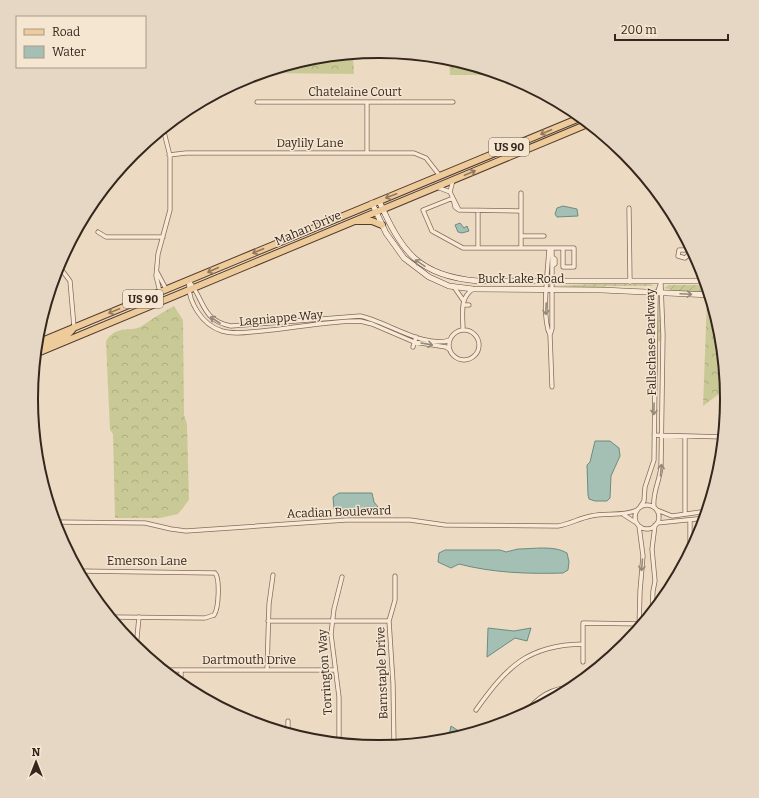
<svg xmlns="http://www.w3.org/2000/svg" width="759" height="798" viewBox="0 0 759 798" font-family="Bitter,serif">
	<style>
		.forest { fill: url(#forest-crowns) }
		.garden { fill: url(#garden-furrows) }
		.water { fill: #a4bfb4; stroke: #6c8c81 }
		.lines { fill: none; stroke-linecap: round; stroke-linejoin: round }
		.street-casing { stroke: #856c5a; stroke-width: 5 }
		.secondary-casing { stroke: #674d3d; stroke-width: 6 }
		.primary-casing { stroke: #533b2e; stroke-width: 8 }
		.street { stroke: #f7e9d5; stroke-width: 3.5 }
		.secondary { stroke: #f7e9d5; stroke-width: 5 }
		.primary { stroke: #eecb9b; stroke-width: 6 }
		.oneway { stroke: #92785c }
		.oneway2 { stroke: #96887a }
		.labels { text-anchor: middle; stroke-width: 3; stroke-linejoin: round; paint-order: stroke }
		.shield { fill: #f4e6d1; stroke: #6e6054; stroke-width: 1 }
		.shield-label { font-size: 11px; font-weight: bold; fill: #35261e }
		.street-label { font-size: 12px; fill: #35261e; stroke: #f4e6d1 }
		.rim { fill: none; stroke: #35261e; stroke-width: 2 }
	</style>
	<defs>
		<pattern id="forest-crowns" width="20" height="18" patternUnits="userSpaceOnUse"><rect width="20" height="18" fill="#c9c996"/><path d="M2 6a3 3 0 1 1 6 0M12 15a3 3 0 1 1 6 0" fill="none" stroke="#adac81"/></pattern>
		<pattern id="garden-furrows" width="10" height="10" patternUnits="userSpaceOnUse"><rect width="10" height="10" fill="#c9c996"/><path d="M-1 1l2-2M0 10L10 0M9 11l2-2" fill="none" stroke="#adac81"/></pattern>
	</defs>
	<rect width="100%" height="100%" fill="#ecdbc2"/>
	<path class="forest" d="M353 53 354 74 260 73 312 57Z
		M449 58 508 75H450Z
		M707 300H712L721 331 727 388 703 406Z
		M174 306 183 320 184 415 187 424 189 500 178 514 160 518H115L113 434 110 430 106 341C117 324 129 333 142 326 152 319 162 312 174 306Z"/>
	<path class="garden" d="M607 283 650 284 654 286H607L598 288 558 286Z
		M669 285H707L710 293 675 291 664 288Z
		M660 300 661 338 659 342 657 339Z"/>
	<path class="water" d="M563 206 577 209 578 216 557 217 555 214 557 208Z
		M460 223 464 228 467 226 469 231 462 233 458 232 455 225Z
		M595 441H610L619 448 620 456 611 476 610 498 607 501H595L589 499 588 495 587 465 590 462Z
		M339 493H372L374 502 382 512 338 511 334 509 333 497Z
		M518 549C533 549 554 545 567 553L569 562 568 570 563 573C529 574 493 573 459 564L451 568 438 562 439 553 445 550H500L506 552Z
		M488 628 514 631 531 628 527 641 515 638 487 657Z
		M451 726 465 735 448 740Z"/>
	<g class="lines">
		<defs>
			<path id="street" d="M420 54V56
				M257 102H453
				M367 153V102
				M169 155 186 153H414L426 158 440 176
				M453 180 450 192 459 210
				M437 187 450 192
				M521 193V248
				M453 198 423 210 432 231 463 248H574V267H563V248
				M453 198 455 207 459 210 521 211
				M629 208 630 282
				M478 211V248
				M98 232 106 237H163
				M521 236H544
				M549 248C548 270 541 317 550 335
				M552 248V329L550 335 552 387
				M693 250H679L678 256 685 258 693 251
				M58 265 70 281 74 327
				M552 266 555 264V259L552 257
				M157 272 166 289
				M189 281C187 301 202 325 222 331 235 335 249 332 262 331 294 328 328 321 360 321L372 324 414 342 446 347 450 350
				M189 281C205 301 201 320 231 326L360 316C386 321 424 349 450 340
				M454 287 463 300
				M160 292 156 276 158 254 170 210V156L163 128
				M463 305H469
				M463 330C463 315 459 298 473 289
				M449 345a15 15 0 1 1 30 0a15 15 0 1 1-30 0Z
				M413 347 416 337
				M654 435 724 437
				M635 517a12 12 0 1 1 24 0a12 12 0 1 1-24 0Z
				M640 507 644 501 645 487 654 460 656 297 661 282
				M654 507C652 493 660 481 661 466L663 335 661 284
				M657 510 672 516 708 511
				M685 514V437
				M624 515 635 522
				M54 522 145 523 171 529 186 531 346 520H410L445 525 558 526C570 524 580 518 591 516 606 512 622 517 637 510
				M657 523 706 518
				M639 526 643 556 640 591 639 629
				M690 554V520
				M78 571 215 573
				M652 614 653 591 655 581 652 549 655 525
				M214 615C219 608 220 578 215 573
				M110 617 205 618 214 615
				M268 621H389
				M136 648 139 617
				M583 662V623L644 624
				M162 670H335
				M181 670V685
				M267 670 269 604 273 575
				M476 710C507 667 527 645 583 644
				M524 715C537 697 552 687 575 687
				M288 721V734
				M339 744V697L331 634 334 609 342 577
				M350 745 394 744
				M394 746 393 683 389 621 395 600V576"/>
			<path id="secondary" d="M379 201C402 252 418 276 478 281H706
				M372 203 386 233 404 258 429 277 449 286 473 289 602 290 711 295"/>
			<path id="primary" d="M356 221H372L382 225
				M37 343 582 117
				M36 351C47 342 67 340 74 327
				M35 354 590 123"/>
		</defs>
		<use href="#street" class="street-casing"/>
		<use href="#secondary" class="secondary-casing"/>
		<use href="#primary" class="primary-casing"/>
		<use href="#street" class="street"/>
		<use href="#secondary" class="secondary"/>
		<use href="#primary" class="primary"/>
	</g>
	<defs><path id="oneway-shaft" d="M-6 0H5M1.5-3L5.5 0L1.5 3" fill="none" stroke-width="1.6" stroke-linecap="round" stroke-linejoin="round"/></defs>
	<g class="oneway">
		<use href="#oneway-shaft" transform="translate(546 132) rotate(157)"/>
		<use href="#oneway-shaft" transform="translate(470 173) rotate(-23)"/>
		<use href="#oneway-shaft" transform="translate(391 196) rotate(159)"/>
		<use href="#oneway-shaft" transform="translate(258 251) rotate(157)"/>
		<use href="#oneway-shaft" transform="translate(213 270) rotate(156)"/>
		<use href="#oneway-shaft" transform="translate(114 311) rotate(158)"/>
	</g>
	<g class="oneway2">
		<use href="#oneway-shaft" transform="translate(420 263) rotate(-146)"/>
		<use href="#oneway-shaft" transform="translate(686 294) rotate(3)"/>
		<use href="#oneway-shaft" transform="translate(546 309) rotate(92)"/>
		<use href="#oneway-shaft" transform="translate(215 320) rotate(-147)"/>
		<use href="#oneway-shaft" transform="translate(427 344) rotate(10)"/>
		<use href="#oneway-shaft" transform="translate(654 409) rotate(91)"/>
		<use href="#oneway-shaft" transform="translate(661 470) rotate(-85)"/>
		<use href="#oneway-shaft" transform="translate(642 565) rotate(95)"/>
	</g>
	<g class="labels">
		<g class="shield">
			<rect x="489" y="138" width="40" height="18" rx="3"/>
			<rect x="123" y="290" width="40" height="18" rx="3"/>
		</g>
		<g class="shield-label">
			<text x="509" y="151">US 90</text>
			<text x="143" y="303">US 90</text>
		</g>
		<g class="street-label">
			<text x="355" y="96">Chatelaine Court</text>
			<text x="310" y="147">Daylily Lane</text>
			<text transform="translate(308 228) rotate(-23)" y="4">Mahan Drive</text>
			<text x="521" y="283">Buck Lake Road</text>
			<text transform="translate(281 318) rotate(-5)" y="4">Lagniappe Way</text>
			<text transform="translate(651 342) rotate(-91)" y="4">Fallschase Parkway</text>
			<text transform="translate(339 512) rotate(-2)" y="4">Acadian Boulevard</text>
			<text x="147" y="565">Emerson Lane</text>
			<text x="249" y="664">Dartmouth Drive</text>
			<text transform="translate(325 672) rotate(-94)" y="4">Torrington Way</text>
			<text transform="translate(382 673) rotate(-92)" y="4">Barnstaple Drive</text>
		</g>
	</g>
	<path d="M0 0H759V798H0ZM38 399a341 341 0 1 1 682 0a341 341 0 1 1-682 0Z" fill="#e5d7c3" fill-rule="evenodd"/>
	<path class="rim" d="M38 399a341 341 0 1 1 682 0a341 341 0 1 1-682 0Z"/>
	<rect x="16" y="16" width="130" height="52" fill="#f4e6d1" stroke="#a89989"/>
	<rect x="24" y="29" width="20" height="6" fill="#eecb9b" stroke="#a89989"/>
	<text x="52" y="36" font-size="12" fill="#35261e">Road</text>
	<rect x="24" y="46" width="20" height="12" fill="#a4bfb4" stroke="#a89989"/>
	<text x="52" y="56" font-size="12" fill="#35261e">Water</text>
	<g transform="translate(36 762)" stroke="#f4e6d1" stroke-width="3" paint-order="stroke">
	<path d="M0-3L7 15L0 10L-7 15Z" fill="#35261e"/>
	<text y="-6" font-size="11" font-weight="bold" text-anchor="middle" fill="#35261e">N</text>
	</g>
	<path d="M615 34v6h113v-6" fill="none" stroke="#35261e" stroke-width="2"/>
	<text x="621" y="34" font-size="12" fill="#35261e" stroke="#f4e6d1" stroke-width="3" paint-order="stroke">200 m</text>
</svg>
